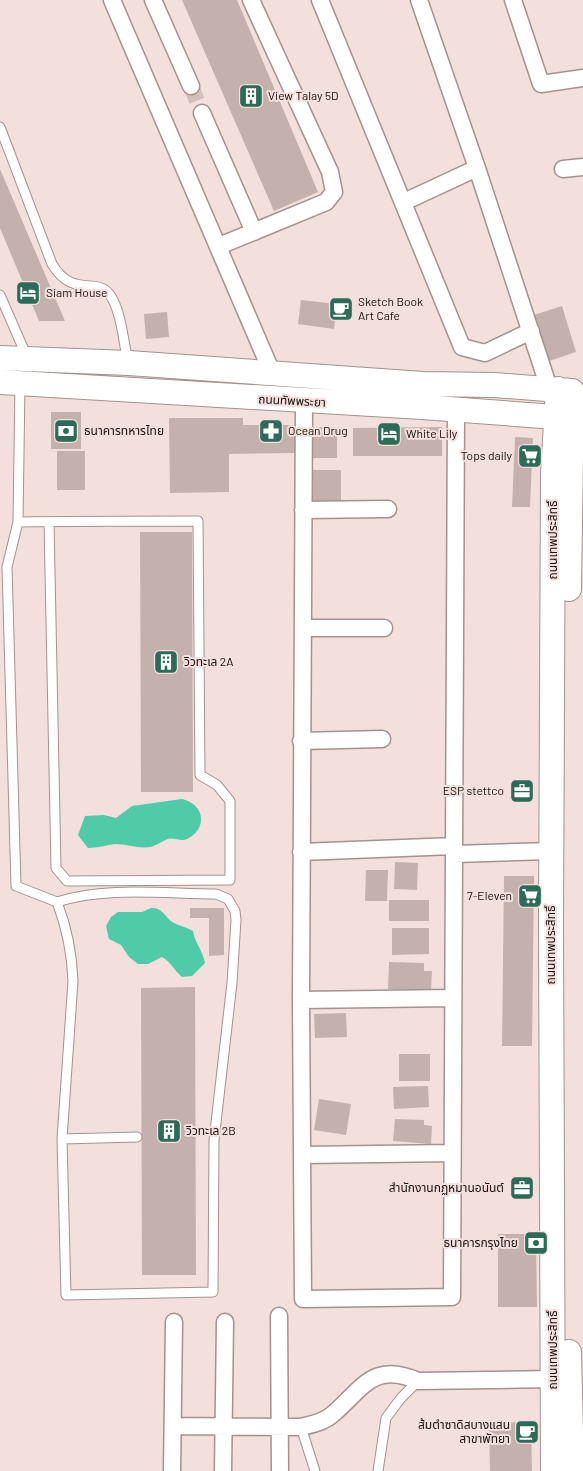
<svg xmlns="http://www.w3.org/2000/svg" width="583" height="1471" viewBox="0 0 583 1471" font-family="Barlow,'Noto Sans Thai',sans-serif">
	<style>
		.water { fill: #4fcca7 }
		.building { fill: #c4b1ad }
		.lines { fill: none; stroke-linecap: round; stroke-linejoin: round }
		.street-tunnel { stroke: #d2c0bc; stroke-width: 16; stroke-dasharray: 16 8; stroke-linecap: butt }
		.lane-casing { stroke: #a4928e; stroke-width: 11 }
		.street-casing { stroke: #a4928e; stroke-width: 19 }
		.secondary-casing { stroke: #a4928e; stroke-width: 26 }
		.lane { stroke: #fff; stroke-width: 9 }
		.street { stroke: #fff; stroke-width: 16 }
		.secondary { stroke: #fff; stroke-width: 24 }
		.labels { text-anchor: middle; stroke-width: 4; stroke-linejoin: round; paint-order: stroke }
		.poi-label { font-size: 12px; fill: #16100f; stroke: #f3dfdb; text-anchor: start }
		.street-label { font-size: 12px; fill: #16100f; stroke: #f3dfdb }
	</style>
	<rect width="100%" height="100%" fill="#f3dfdb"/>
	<path class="water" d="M182 799C205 804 208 829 187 839 181 842 174 837 168 839 162 841 156 846 150 847 138 849 127 844 115 844 107 845 97 848 88 848L78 835 85 816 104 815 116 818 132 806Z
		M151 908C163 907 165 918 174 923 180 926 186 927 193 931 195 943 203 951 205 963L192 976 182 977C174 970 171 962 162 957L148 964H138L129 957 121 945 109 939 106 926 111 917 118 912H142Z"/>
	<path class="building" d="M182 0H237L318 192 274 211Z
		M0 169 65 321H39L0 228Z
		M301 300 337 304 334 329 298 324Z
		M562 306 576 352 549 361 534 315Z
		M167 312 169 337 146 339 144 314Z
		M51 412H81V449H51Z
		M169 418H243V425H295V453L229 454V492L170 493Z
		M313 427H337V458H313Z
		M442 427V456H353V428Z
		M515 437 533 438 530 507H512Z
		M57 451H85V490H57Z
		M311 470H341V505L312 506Z
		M140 532H192L193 792H141Z
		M513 791H532L531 801H511Z
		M395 862 418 863 417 890 394 889Z
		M366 870H388L387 901H365Z
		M504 876H534L532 1046H502Z
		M389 900H429V921H389Z
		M190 908H224V955L209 956V918H190Z
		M392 928H429V954L392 955Z
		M389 962 424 963V971H432L431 991 388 989Z
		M195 987 196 1275H142L141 988Z
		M346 1013 347 1037 315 1038 314 1014Z
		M399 1054H430V1081H399Z
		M428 1086 429 1107 394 1109 393 1087Z
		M319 1099 351 1104 346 1135 314 1130Z
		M395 1119 424 1120V1125L432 1126 431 1144 393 1141Z
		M498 1234H536L537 1307H498Z
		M531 1422 532 1471H490L489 1423Z"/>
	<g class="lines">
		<path class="street-tunnel" d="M191 86 202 113"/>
		<defs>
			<path id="lane" d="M0 127 52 264C73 299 97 276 110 295 121 310 124 344 128 363
				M0 295 27 357
				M20 383 18 522 7 567 16 886 57 902C67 928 72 953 73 981L62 1139 66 1295 213 1292 214 1140 232 983 236 920 235 911 228 899 216 894C166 894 105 886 57 902
				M18 522C78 521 138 521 198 521L200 775 217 785 230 801V880L67 881 56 868 49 522
				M62 1139 137 1137
				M301 1427 315 1471
				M378 1471 386 1418 401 1398 418 1381"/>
			<path id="street" d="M112 0 273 375
				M153 0 191 86
				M320 0 462 347 485 353 531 331
				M419 0 477 168 549 388
				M513 0 541 84 583 78
				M202 113 254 232
				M563 169 583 167
				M404 202 477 168
				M219 246 326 202 334 192 330 172 251 0
				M304 401 301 1000 303 1299 452 1297 456 410
				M303 510 388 509
				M303 628H384
				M301 741 382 739
				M301 852 454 846
				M455 854 551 851
				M301 1000 453 998
				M302 1155 452 1153
				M279 1316 280 1471
				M173 1426 301 1427C313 1424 324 1422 333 1414 363 1388 374 1361 418 1381L553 1379
				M172 1471 174 1322
				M223 1471 225 1322"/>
			<path id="secondary" d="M0 358 129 363 423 384 494 385 572 391
				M0 382 422 407 569 418
				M569 589 572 391
				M569 1352 572 1471
				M553 1471 551 925 553 474 558 389"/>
		</defs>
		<use href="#lane" class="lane-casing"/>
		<use href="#street" class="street-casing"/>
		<use href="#secondary" class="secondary-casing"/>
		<use href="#lane" class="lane"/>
		<use href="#street" class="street"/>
		<use href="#secondary" class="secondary"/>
	</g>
	<defs>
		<symbol id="building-square" viewBox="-11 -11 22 22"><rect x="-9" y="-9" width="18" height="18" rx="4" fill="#2c6b57" stroke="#f3dfdb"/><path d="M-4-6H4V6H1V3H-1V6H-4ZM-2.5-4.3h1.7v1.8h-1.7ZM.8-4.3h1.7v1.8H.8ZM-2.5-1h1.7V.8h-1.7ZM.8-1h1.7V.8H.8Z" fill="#fff"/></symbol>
		<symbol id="hotel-square" viewBox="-11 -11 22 22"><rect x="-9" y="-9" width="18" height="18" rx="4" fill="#2c6b57" stroke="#f3dfdb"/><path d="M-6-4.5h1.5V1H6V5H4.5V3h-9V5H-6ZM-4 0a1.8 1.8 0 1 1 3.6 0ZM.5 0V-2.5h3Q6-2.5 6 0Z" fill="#fff"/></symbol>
		<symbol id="cafe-square" viewBox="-11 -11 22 22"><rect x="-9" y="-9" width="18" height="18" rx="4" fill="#2c6b57" stroke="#f3dfdb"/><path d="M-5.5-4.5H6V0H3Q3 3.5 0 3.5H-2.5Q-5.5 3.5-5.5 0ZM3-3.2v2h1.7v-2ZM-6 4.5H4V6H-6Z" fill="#fff"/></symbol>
		<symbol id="bank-square" viewBox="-11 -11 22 22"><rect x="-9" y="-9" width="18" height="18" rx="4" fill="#2c6b57" stroke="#f3dfdb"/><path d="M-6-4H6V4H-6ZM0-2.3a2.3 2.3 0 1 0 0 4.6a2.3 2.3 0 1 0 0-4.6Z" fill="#fff"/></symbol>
		<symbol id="pharmacy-square" viewBox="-11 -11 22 22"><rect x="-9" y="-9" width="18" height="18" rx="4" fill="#2c6b57" stroke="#f3dfdb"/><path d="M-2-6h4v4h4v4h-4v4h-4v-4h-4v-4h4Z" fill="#fff"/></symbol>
		<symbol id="supermarket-square" viewBox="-11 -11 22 22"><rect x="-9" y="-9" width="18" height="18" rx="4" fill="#2c6b57" stroke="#f3dfdb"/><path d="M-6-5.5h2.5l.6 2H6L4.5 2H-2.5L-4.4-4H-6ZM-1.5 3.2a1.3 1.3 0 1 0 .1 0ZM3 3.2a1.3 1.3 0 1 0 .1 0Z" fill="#fff"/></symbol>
		<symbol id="office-square" viewBox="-11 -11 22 22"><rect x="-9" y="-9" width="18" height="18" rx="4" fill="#2c6b57" stroke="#f3dfdb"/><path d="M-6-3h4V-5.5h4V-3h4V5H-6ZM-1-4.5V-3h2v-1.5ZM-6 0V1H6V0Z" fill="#fff"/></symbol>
	</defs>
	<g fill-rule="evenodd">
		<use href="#building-square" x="237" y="82" width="28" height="28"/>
		<use href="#hotel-square" x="14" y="279" width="28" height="28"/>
		<use href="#cafe-square" x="327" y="295" width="28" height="28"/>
		<use href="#bank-square" x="52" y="417" width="28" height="28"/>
		<use href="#pharmacy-square" x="257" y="417" width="28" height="28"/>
		<use href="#hotel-square" x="375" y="420" width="28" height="28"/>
		<use href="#supermarket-square" x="516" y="442" width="28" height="28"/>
		<use href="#building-square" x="152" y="648" width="28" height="28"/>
		<use href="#office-square" x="508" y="777" width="28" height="28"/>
		<use href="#supermarket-square" x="516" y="882" width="28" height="28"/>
		<use href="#building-square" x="155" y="1117" width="28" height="28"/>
		<use href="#office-square" x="508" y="1174" width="28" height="28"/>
		<use href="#bank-square" x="522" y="1229" width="28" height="28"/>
		<use href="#cafe-square" x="513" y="1418" width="28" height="28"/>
	</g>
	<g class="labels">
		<g class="poi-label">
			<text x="268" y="100">View Talay 5D</text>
			<text x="46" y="297">Siam House</text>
			<text x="358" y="306">Sketch Book<tspan x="358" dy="14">Art Cafe</tspan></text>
			<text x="84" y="435">ธนาคารทหารไทย</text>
			<text x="288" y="435">Ocean Drug</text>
			<text x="406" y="438">White Lily</text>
			<text x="512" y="460" text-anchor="end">Tops daily</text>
			<text x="184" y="666">วิวทะเล 2A</text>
			<text x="504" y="795" text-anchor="end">ESP stettco</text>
			<text x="512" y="900" text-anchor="end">7-Eleven</text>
			<text x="186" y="1135">วิวทะเล 2B</text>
			<text x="504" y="1192" text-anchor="end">สำนักงานกฏหมานอนันต์</text>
			<text x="518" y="1247" text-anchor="end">ธนาคารกรุงไทย</text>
			<text x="510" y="1429" text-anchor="end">ส้มตำซาดิสบางแสน<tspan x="510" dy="14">สาขาพัทยา</tspan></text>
		</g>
		<g class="street-label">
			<text transform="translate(292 401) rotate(3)" y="4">ถนนทัพพระยา</text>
			<text transform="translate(553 540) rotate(-90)" y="4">ถนนเทพประสิทธิ์</text>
			<text transform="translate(551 945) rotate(-90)" y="4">ถนนเทพประสิทธิ์</text>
			<text transform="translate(553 1350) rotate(-90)" y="4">ถนนเทพประสิทธิ์</text>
		</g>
	</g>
</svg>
